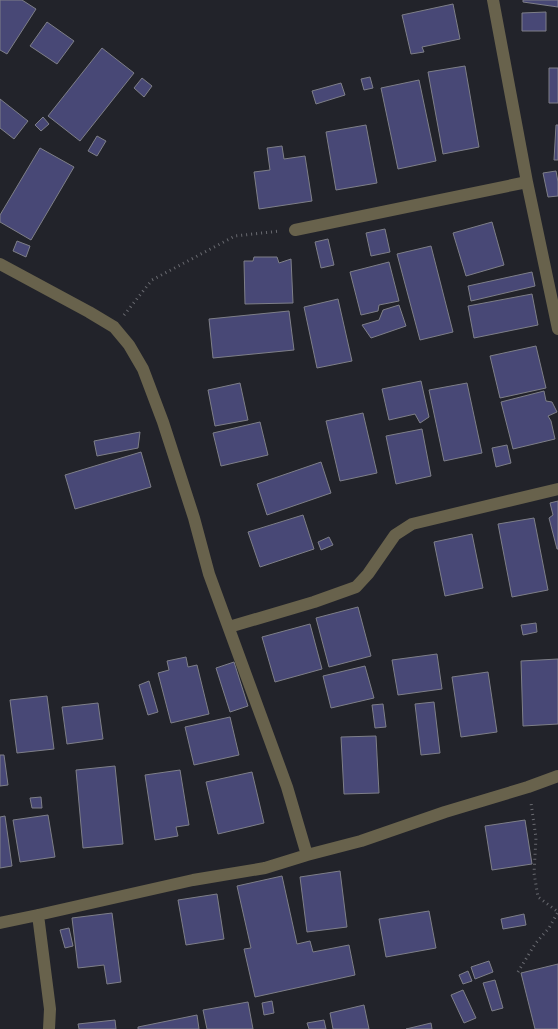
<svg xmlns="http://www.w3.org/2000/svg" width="558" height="1029" viewBox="0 0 558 1029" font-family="'Alegreya Sans',sans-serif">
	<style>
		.building { fill: #484876; stroke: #7e7f88 }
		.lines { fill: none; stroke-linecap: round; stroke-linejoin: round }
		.path { stroke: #696a70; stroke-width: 3; stroke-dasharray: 1 4; stroke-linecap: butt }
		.street { stroke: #68624c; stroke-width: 12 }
	</style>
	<rect width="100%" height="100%" fill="#22232a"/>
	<path class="building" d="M0 0H22L36 9 7 54 0 50Z
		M523 0H558V7L523 2Z
		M453 4 460 39 422 47 424 52 411 54 402 15Z
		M546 12V31H522V13Z
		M47 22 74 41 57 64 30 46Z
		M102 48 134 73 80 141 48 116Z
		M465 66 479 147 443 154 428 72Z
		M549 68H558V103H549Z
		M370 77 373 88 364 90 361 79Z
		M142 78 152 86 144 97 134 88Z
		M419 80 436 161 398 169 381 88Z
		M341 83 345 95 316 104 312 91Z
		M0 99 28 121 14 139 0 128Z
		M43 117 49 124 41 131 35 125Z
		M366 125 377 183 336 190 326 132Z
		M556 125H558V160H554Z
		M97 136 106 141 97 156 88 151Z
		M282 146 284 159 305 156 312 201 259 209 254 172 270 170 267 148Z
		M40 148 74 167 31 240 0 222V215Z
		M556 171 558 182V196L548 197 543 173Z
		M492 222 504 265 466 276 453 233Z
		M385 229 390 252 371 256 366 233Z
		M328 239 334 265 321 268 315 242Z
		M17 241 30 246 26 257 13 251Z
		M431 246 453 332 420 340 397 254Z
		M254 257H277L279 263 291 259 293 303 245 304 244 261H253Z
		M389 262 399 301 379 305 378 311 361 315 350 272Z
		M532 272 535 286 471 301 468 286Z
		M532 294 538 325 474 338 468 306Z
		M338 299 352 361 317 368 304 307Z
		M399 305 406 326 371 338 362 325 379 320 383 310Z
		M289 311 294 350 213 358 209 319Z
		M536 346 546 388 500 398 490 356Z
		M421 381 429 417 420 423 415 414 389 420 382 389Z
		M240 383 248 420 215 426 208 390Z
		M467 383 482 453 444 461 429 390Z
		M544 391 546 401 552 402 557 412 548 416 551 421 555 439 513 449 501 402Z
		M363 413 377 473 340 481 326 421Z
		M260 422 268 455 221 466 213 433Z
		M422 429 431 476 396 484 386 436Z
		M140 432 138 448 97 456 94 441Z
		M507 445 511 463 496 467 492 448Z
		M141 452 151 487 75 509 65 475Z
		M321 462 331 493 267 515 257 484Z
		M558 501V549H557L549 518 553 515 550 503Z
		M303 515 314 549 260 567 248 532Z
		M534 518 548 590 512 597 498 524Z
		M472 534 483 588 445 596 434 542Z
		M329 537 333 545 321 550 318 542Z
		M358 607 371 656 329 667 316 618Z
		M536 623 537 632 523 635 521 625Z
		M310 624 322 669 275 682 262 637Z
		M437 654 442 689 398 695 392 660Z
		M186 657 188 667 197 665 209 714 171 723 158 673 169 670 167 661Z
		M558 659V724L523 726 521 661Z
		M234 662 248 706 230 712 216 668Z
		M365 666 374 698 331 708 323 676Z
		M488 672 497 732 461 737 452 677Z
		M149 681 158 712 148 715 139 685Z
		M47 696 54 749 17 753 10 700Z
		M434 702 440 753 421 755 415 704Z
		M98 703 103 739 67 744 62 707Z
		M383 704 386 727 375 728 372 705Z
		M230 717 239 755 194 765 185 727Z
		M376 736 379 793 344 794 341 737Z
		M0 755H4L8 785 0 786Z
		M115 766 123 844 83 848 76 770Z
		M180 770 189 825 176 827 178 836 155 840 145 775Z
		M252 772 264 823 218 834 206 782Z
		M41 797 42 808H32L30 798Z
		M48 815 55 857 20 862 13 820Z
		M5 816 12 866 0 868V817Z
		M525 820 532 864 492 870 485 826Z
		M340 871 347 927 307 932 300 877Z
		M282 876 297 944 310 941 313 952 349 945 355 975 255 997 244 949 251 948 237 886Z
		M217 894 224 939 186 945 178 900Z
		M429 911 436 948 386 957 379 919Z
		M112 913 121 982 107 984 104 965 78 968 72 918Z
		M524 914 526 925 503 929 501 919Z
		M69 928 73 946 65 948 60 930Z
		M489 961 493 972 475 979 471 967Z
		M558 964V1029H535L521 973Z
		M468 971 472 981 463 984 459 975Z
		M495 980 503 1008 492 1011 483 983Z
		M463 990 476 1018 464 1023 451 995Z
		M272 1001 274 1013 264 1015 262 1003Z
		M248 1002 253 1029H207L203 1010Z
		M364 1005 369 1029H333L330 1013Z
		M197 1015 199 1029H138V1027Z
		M115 1020 116 1029H79L78 1024Z
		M324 1020 326 1029H309L307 1023Z
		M431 1023 432 1029H406Z"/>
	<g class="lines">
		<path class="path" d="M124 315 152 280 235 236 280 231
			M518 972 535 944 549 928 558 912 538 897 534 873 536 838 531 803"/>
		<path class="street" d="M493 0 527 182 558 329
			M295 230 527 182
			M0 264 89 312 114 327 129 345 143 369 163 422 194 518 209 574 287 787 307 855
			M229 627 314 602 356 587 368 574 395 535 412 524 558 489
			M38 915 50 1009 49 1029
			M0 923 38 915 193 880 265 868 307 855 361 841 445 812 528 787 558 776"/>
	</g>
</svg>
